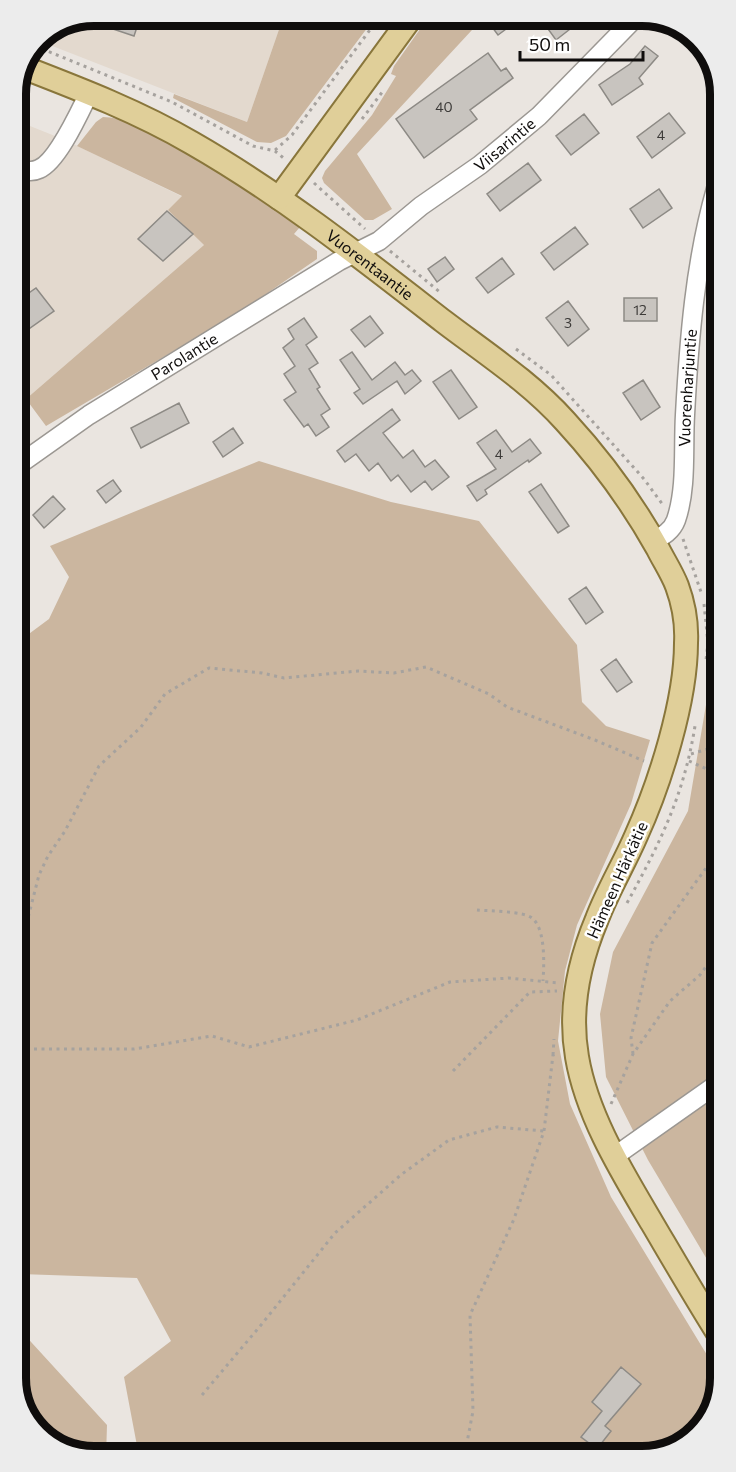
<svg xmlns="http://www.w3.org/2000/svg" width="736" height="1472" viewBox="0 0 736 1472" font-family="Commissioner,sans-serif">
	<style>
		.built { fill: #e3d9ce }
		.green { fill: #cbb69f }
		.building { fill: #c8c4bf; stroke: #8d8a85; stroke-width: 1.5 }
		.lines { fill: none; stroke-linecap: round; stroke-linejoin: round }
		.minor-casing { stroke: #9b9792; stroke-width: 21 }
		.major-casing { stroke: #89763b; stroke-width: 26 }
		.path { stroke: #a6a29e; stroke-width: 3; stroke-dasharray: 3 4.5; stroke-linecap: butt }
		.minor { stroke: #fff; stroke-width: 18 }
		.major { stroke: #e0cf99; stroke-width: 22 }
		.labels { text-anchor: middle; stroke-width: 5; stroke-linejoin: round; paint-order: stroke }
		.number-label { font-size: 14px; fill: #3d3b39 }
		.street-label { font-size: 16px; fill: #0f0d0c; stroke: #fff }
		.rim { fill: none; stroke: #0f0d0c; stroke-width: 8 }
	</style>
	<rect width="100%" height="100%" fill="#eae5e0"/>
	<path class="built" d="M94 15H284L247 122 37 40 38 38Z
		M15 120 65 140 183 197 169 210 204 245 26 399 16 386Z"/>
	<path class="green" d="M284 15H377L286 136 271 143 257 142 173 98 174 94 247 122Z
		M430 15H464L472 30 357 154 392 209 373 220H365L324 183 322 178 325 171 372 115 396 76 391 74 394 66Z
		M103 117C122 117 138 128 155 136 206 162 253 193 300 227L294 234 317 251V259L240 312 46 426 26 399 204 245 168 210 182 196 77 146 96 122Z
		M259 461 391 502 479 521 577 645 582 702 606 726 650 740 631 804 577 925 565 971 558 1041 570 1104 611 1197 721 1378 707 1422 672 1451 141 1456 138 1451 124 1377 171 1341 137 1278 20 1274 18 642 49 619 69 577 50 546Z
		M718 634 721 1283 648 1160 606 1077 600 1014 613 952 688 811Z
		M21 1331 107 1425 106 1457H88L46 1441 21 1408Z"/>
	<path class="building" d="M94 15H141L134 36 83 19Z
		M483 15H525L498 35Z
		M538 15H588L556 40Z
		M645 46 658 56 639 78 643 84 612 105 599 85 630 64Z
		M488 53 501 71 506 68 513 78 470 110 477 119 424 158 396 119Z
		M669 113 685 133 652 158 637 137Z
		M584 114 599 133 571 155 556 136Z
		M528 163 541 180 500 211 487 194Z
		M659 189 672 208 643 228 630 209Z
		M167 211 193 234 163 261 138 239Z
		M575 227 588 244 554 270 541 253Z
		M445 257 454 269 437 282 428 269Z
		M502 258 514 274 488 293 476 278Z
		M36 288 54 311 16 338V302Z
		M624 298H657V321H624Z
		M568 301 589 329 568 346 546 318Z
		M370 316 383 333 365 347 351 330Z
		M304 318 317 337 306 345 318 363 309 369 320 387 317 389 330 409 321 415 329 427 316 436 308 424 304 427 284 400 296 392 284 374 295 366 283 348 294 339 288 329Z
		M352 352 372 380 395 362 405 375 412 370 421 381 405 394 397 381 363 404 354 393 360 389 340 360Z
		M451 370 477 407 459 419 433 382Z
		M643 380 660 407 641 420 623 393Z
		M179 403 189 423 141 448 131 428Z
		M392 409 400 420 383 433 403 458 413 450 425 467 435 460 449 477 432 490 425 481 411 492 398 475 391 481 378 463 369 471 356 454 345 462 337 451Z
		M233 428 243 443 223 457 213 442Z
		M496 430 512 452 530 439 541 453 529 462 528 460 485 490 487 494 477 501 467 486 496 469 477 443Z
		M113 480 121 491 106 503 97 491Z
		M541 484 569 526 558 533 529 492Z
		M53 496 65 509 44 528 33 515Z
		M586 587 603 612 586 624 569 599Z
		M616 659 632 682 617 692 601 670Z
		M621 1367 641 1384 605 1426 611 1431 597 1449 581 1437 602 1411 592 1402Z"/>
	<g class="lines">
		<defs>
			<g id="minor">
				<path d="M15 167C23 170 31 173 39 169 58 161 80 111 89 93"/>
				<path id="s1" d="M17 466 89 415 339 261 379 241 421 206 480 165 539 116 638 15"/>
				<path id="s2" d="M653 541C663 536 672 531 676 520 687 488 683 449 685 415 689 340 695 262 716 189"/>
				<path d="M615 1156 720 1082"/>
			</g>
			<g id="major">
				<path id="s3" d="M25 68C82 90 139 112 192 143 281 194 362 258 443 321 485 353 530 382 565 421 600 459 633 504 658 549 664 561 672 573 677 586 684 605 687 624 686 643 686 701 660 783 636 836 624 864 608 890 597 919 579 962 569 1011 577 1057 587 1116 622 1172 652 1223 675 1262 697 1300 721 1338"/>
				<path d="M279 198 413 15"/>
			</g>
		</defs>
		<use href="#minor" class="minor-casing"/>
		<use href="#major" class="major-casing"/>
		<path class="path" d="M35 46 172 102 253 146 275 151 286 160
			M362 119 383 91
			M275 150 292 135 381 15
			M314 183 365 229
			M390 251 441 293
			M516 349 551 375 644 479 663 505
			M683 539 702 595
			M704 604 708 643 706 660
			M691 754 718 746
			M689 761 718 774
			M627 903C660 843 684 795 695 726
			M477 910C489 911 523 911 532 918 546 929 544 966 543 981
			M19 953 39 875 48 856 65 831 99 766 141 727 165 694 209 668 262 673 284 678 358 671 394 673 426 667 489 694 507 707 595 740 644 761
			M19 1049H134L212 1036 249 1047 357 1020 450 982 509 978 559 983
			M633 1054 631 1038 652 943 719 850
			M553 1055 554 1039
			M453 1071 530 992 557 991
			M611 1104 633 1054 670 1001 700 975 710 961 719 954
			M202 1395 261 1325 335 1233 402 1174 449 1140 497 1127 544 1131
			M465 1453 473 1411 470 1315 514 1219 544 1131 553 1055 558 1052"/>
		<use href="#minor" class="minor"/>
		<use href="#major" class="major"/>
	</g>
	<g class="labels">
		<g class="number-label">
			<text x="444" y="112">40</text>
			<text x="661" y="140">4</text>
			<text x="640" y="315">12</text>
			<text x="568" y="328">3</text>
			<text x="499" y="459">4</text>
		</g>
		<g class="street-label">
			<text dy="6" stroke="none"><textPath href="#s1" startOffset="585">Viisarintie</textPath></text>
			<text dy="6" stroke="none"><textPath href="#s3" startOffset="399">Vuorentaantie</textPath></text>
			<text dy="6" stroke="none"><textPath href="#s1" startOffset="200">Parolantie</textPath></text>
			<text dy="6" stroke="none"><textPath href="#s2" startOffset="165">Vuorenharjuntie</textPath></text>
			<text transform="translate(617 880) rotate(-66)" y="6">Hämeen Härkätie</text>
		</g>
	</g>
	<path d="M0 0H736V1472H0ZM94 26H642A68 68 0 0 1 710 94V1378A68 68 0 0 1 642 1446H94A68 68 0 0 1 26 1378V94A68 68 0 0 1 94 26Z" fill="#ececec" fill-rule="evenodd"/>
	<path class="rim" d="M94 26H642A68 68 0 0 1 710 94V1378A68 68 0 0 1 642 1446H94A68 68 0 0 1 26 1378V94A68 68 0 0 1 94 26Z"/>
	<path d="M520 51v9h123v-9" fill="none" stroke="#0f0d0c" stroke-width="3"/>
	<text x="529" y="51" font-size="18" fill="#0f0d0c" stroke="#ffffff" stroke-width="4.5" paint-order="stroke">50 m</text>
</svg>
